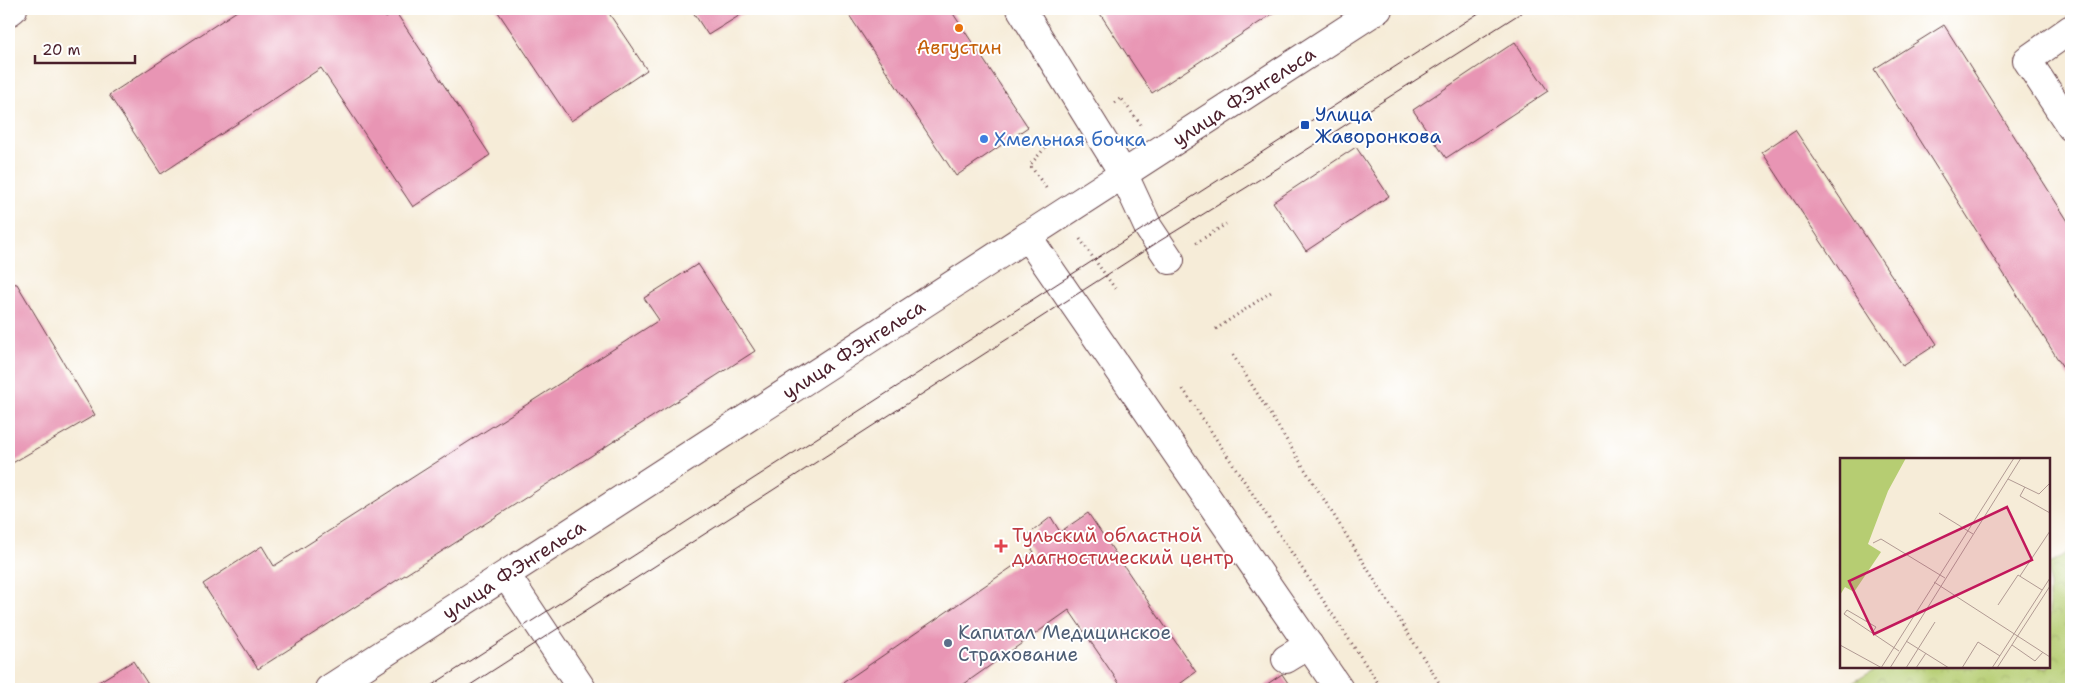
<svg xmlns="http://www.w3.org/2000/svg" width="2080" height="698" viewBox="0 0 2080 698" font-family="'Shantell Sans',sans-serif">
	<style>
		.park { fill: url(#park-crowns); stroke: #80764e }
		.building { fill: #e895b4 }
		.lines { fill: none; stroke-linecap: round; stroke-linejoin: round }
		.minor-casing { stroke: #643e45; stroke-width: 30 }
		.path { stroke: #643e45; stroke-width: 3; stroke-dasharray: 1 4; stroke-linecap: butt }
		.minor { stroke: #fff; stroke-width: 28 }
		.tram { stroke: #4a1f2b; stroke-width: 1 }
		.food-dot { fill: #e8710a; stroke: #fff; stroke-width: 2 }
		.transit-dot { fill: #1a4fb4; stroke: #fff; stroke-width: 2 }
		.shop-dot { fill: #3f7fe0; stroke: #fff; stroke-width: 2 }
		.health-dot { fill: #e0444e; stroke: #fff; stroke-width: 2 }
		.service-dot { fill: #5c6f8a; stroke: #fff; stroke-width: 2 }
		.labels { text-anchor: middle; stroke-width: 4; stroke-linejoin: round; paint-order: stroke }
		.food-label { font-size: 19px; fill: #c56008; stroke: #fff }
		.street-label { font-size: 19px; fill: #4a1f2b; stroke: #fff }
		.transit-label { font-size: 19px; fill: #164399; stroke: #fff; text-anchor: start }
		.shop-label { font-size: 19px; fill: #366cbe; stroke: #fff; text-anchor: start }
		.health-label { font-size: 19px; fill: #be3a42; stroke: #fff; text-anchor: start }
		.service-label { font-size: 19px; fill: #4e5e75; stroke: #fff; text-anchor: start }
		.inset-road { fill: none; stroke: #b19a93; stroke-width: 1 }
		.view { fill: #c2185b; fill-opacity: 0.15; stroke: #c2185b; stroke-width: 2.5 }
		.inset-edge { fill: none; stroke: #4a1f2b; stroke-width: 2.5 }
	</style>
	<defs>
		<pattern id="park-crowns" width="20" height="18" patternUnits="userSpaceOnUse" patternTransform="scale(1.25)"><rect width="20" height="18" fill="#b6cd72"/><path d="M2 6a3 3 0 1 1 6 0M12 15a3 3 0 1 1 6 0" fill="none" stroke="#9eb063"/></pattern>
	</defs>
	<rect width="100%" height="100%" fill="#fff"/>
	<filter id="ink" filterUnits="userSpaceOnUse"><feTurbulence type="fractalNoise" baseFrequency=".02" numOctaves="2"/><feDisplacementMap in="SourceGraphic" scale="10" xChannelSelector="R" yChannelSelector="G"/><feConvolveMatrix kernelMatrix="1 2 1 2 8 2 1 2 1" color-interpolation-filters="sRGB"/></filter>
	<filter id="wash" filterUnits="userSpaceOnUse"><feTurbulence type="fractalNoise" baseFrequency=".0096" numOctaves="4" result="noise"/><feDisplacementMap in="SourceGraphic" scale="20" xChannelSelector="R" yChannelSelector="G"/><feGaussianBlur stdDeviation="1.12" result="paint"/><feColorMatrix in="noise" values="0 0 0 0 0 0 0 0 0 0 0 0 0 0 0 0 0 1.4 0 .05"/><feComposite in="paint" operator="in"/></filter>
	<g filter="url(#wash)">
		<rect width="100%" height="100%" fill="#f6ecd8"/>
		<path class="park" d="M2071 550V689H1842L1879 667H2049V564Z"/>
		<g id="blocks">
			<path class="building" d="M240 9H380L386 18 395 11 490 155 413 207 321 68 161 174 109 95Z
				M496 9H606L647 70 571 121Z
				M691 9H750L708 35Z
				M845 9H950L1028 127 956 176Z
				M1097 9H1280L1152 93Z
				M1944 25 2071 226V380L1874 69Z
				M1515 42 1548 91 1446 158 1413 110Z
				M1795 130 1937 344 1903 366 1762 152Z
				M1356 147 1389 196 1306 251 1273 202Z
				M698 264 755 351 258 669 203 584 262 546 274 566 659 320 644 298Z
				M9 283 17 284 95 415 9 465Z
				M1088 513 1196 672 1173 689H1123L1069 610 957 689H834L1034 552 1024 538 1051 517 1060 532Z
				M133 661 151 689H87Z
				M1282 674 1292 689H1265L1263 687Z"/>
		</g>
	</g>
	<g filter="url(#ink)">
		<use href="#blocks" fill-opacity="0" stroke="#643e45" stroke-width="1"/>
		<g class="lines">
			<defs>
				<g id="minor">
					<path d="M1021 9 1123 173 1148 227 1170 260"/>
					<path d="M9 12 13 9"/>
					<path d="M2071 29 2027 60 2071 127"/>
					<path d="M1027 236 1339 689"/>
					<path d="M506 575 582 689"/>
					<path d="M1286 659 1309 645"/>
					<path id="s1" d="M329 689 1378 9"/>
				</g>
			</defs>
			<use href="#minor" class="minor-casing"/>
			<path class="path" d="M1115 103 1121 98 1141 125 1143 124
				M1046 188 1030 165 1050 142 1063 135
				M1080 239 1116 290
				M1196 243 1226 224
				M1216 329 1271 292
				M1233 355 1443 689
				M1183 389 1382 689"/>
			<use href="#minor" class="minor"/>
			<path class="tram" d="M426 689 1485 9
				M464 689 1158 242 1278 168 1527 9"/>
		</g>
	</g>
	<circle class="food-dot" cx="959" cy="28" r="5"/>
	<rect class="transit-dot" x="1300" y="120" width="10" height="10" rx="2.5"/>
	<circle class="shop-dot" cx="984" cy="139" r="5"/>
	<path class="health-dot" d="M998.5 538.5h5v5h5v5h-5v5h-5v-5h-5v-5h5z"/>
	<circle class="service-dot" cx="948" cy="643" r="5"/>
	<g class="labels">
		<g class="food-label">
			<text x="959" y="54">Августин</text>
		</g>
		<g class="street-label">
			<text dy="7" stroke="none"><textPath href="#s1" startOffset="1090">улица Ф.Энгельса</textPath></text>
			<text dy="7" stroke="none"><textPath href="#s1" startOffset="625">улица Ф.Энгельса</textPath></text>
			<text dy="7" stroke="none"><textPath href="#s1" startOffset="220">улица Ф.Энгельса</textPath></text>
		</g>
		<g class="transit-label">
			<text x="1315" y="121">Улица<tspan x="1315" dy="22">Жаворонкова</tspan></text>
		</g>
		<g class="shop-label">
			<text x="994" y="146">Хмельная бочка</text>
		</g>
		<g class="health-label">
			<text x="1012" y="542">Тульский областной<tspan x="1012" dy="22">диагностический центр</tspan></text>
		</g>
		<g class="service-label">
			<text x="958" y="639">Капитал Медицинское<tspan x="958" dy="22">Страхование</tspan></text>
		</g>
	</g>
	<g transform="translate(1840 458)">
		<rect width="210" height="210" fill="#f6ecd8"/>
		<path d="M0 0H66L48 33 28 86 41 94 14 134 5 129 0 137Z" fill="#b6cd72"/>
		<path class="inset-road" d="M168 21 199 36 210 25M185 29 180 38 210 55M99 55 133 76M33 85 41 81 105 120M180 118 210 73M94 124 210 199M158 147 178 117 202 132M32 175 36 169 7 152 4 156 59 193M66 183 109 210M0 187 42 210M172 187 195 203 203 194M41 210 174 0M50 210 181 0M66 210 95 164M76 210 86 195M122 210 138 184 160 198M152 210 210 120M157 210 210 128"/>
		<path class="view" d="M167 49 192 102 34 176 9 123Z"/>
		<rect width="210" height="210" class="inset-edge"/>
	</g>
	<rect width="2080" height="698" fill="none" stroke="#fff" stroke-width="30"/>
	<path d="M35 55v8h100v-8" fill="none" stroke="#4a1f2b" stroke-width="2.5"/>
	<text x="42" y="55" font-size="15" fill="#4a1f2b" stroke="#ffffff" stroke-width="4" paint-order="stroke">20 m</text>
</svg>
